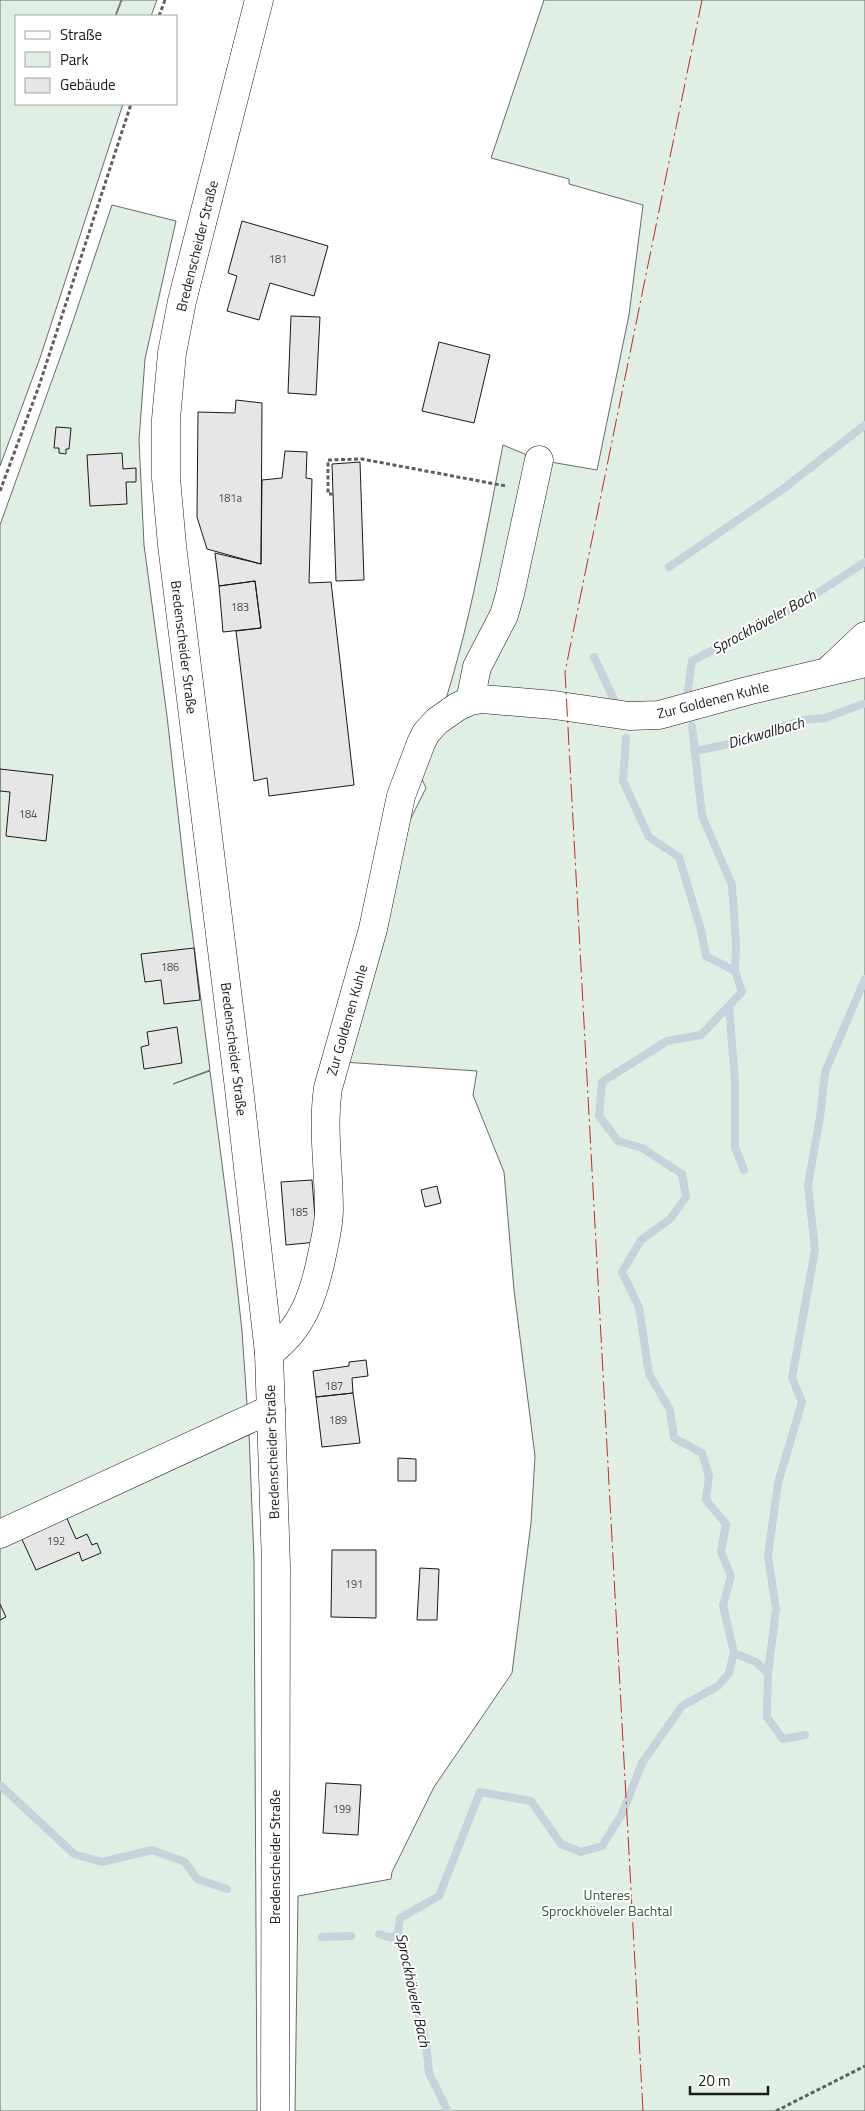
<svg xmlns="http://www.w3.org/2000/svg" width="865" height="2111" viewBox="0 0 865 2111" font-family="'Titillium Web',sans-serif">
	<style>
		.green { fill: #e0efe3; stroke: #6a6a6a }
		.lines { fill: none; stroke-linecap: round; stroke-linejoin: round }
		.stream { stroke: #c6d2dc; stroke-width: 8 }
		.building { fill: #e6e6e6; stroke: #1a1a1a }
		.minor-casing { stroke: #1a1a1a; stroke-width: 29 }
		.major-casing { stroke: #1a1a1a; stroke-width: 29 }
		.path { stroke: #5f5f5f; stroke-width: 3; stroke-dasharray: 4 2.5; stroke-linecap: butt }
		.minor { stroke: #fff; stroke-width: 28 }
		.major { stroke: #fff; stroke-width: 28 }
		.power { stroke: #c62828; stroke-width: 1; stroke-dasharray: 18 4 2.5 4; stroke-linecap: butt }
		.labels { text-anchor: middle; stroke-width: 4; stroke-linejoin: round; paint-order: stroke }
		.number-label { font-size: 11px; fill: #4d4d4d }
		.street-label { font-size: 14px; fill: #1a1a1a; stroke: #fff }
		.park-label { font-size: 14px; fill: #2b5a34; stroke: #fff }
		.water-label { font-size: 15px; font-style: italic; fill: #1a1a1a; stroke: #fff }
	</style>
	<rect width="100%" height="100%" fill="#fff"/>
	<path class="green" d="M0 0H121L115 16H16V104H123L40 358 0 466Z
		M122 0H157L151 16H116Z
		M544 0H865V622L806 670 865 659V2111H295L298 1896 391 1879 392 1872 434 1787 512 1673 531 1523 535 1456 514 1290 504 1172 473 1095 477 1071 343 1062 400 840 426 788 419 773C463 669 481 556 503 445L539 460 597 470 629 315 643 205 569 184V179L491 158Z
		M112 205 176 221 145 359 139 440 144 545 167 716 185 876 210 1070 173 1084 210 1071 233 1249 242 1331 249 1433 254 1559 257 2111H0V525L69 333Z"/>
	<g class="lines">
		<path class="stream" d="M669 567 783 489 865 425
			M594 657 617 706
			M687 696 692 661 799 605 865 562
			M626 738 623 781 649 837 679 857 701 930 706 956 735 971
			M696 751 733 743 803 720 825 718 863 704
			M729 1006 735 1081V1147L744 1170
			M734 1653 756 1662 768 1673
			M805 1735 783 1739 767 1717 768 1673 776 1609 768 1556 778 1483 802 1402 792 1378 815 1250 808 1185 820 1117 825 1072 865 979
			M0 1785 74 1854 102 1862 152 1850 185 1862 197 1879 227 1889
			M379 1934 392 1938 398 1933
			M322 1937 351 1936
			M448 2111 429 2073 426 2043 398 1933 400 1918 439 1896 480 1792 531 1801 561 1844 581 1852 602 1846 622 1814 642 1763 682 1706 718 1686 729 1673 734 1653 723 1605 731 1576 721 1552 726 1524 706 1500 709 1476 702 1453 674 1438 670 1410 649 1374 639 1307 622 1272 641 1240 670 1219 686 1197 682 1174 642 1148 618 1141 599 1116 602 1082 667 1041 701 1035 742 992 735 971 736 944 732 885 702 816 692 726"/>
	</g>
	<path class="building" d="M242 221 328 246 314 296 270 283 259 320 227 311 237 276 228 273Z
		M291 316 320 317 316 395 288 393Z
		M439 342 490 355 474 423 422 411Z
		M236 400 262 403 261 564 207 549 197 517 198 412 235 413Z
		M56 427 71 428 69 449H66V454L59 453V448H54Z
		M285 451 307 452 306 478 312 479 309 583 331 582 354 785 269 796 267 778 254 781 236 631 261 628 255 581 219 586 215 553 261 564 262 480 282 478Z
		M122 453 123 469 136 468V482H126L127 504 90 506 87 455Z
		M360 462 364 580 336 581 332 464Z
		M255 581 261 628 223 632 219 586Z
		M0 769 53 775 46 841 6 836 10 792 0 791Z
		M194 948 200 1000 164 1004 161 980 145 982 141 954Z
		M177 1027 182 1063 144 1069 141 1047 149 1045 147 1032Z
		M312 1180 317 1242 286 1245 281 1182Z
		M437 1186 441 1203 425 1207 421 1190Z
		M366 1360 368 1376 352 1378 353 1393 316 1397 313 1371 349 1366V1362Z
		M353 1393 360 1443 322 1447 316 1397Z
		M398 1458 416 1459V1481H398Z
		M65 1514 76 1539 87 1534 92 1545 97 1543 101 1553 82 1561 79 1552 36 1570 20 1535Z
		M332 1550H376V1618L331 1617Z
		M420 1568 439 1569 437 1620H417Z
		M0 1604 6 1617 0 1620Z
		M326 1783 361 1785 358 1835 323 1833Z"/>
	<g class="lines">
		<defs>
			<path id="minor" d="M828 671 865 636
				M470 701 477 667 504 615 510 594 539 460
				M269 1353C303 1329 314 1294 322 1255 325 1240 329 1225 329 1210 329 1168 322 1129 328 1088L373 929 401 796 421 743 426 733 437 721 457 707 470 701 482 699 554 705 629 716 659 715 747 691 865 663
				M0 1534 271 1409"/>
			<path id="major" d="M259 0 182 301 172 353 166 419V478L172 545 239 1088 269 1353 276 1566 275 2111"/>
		</defs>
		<use href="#minor" class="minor-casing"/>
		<use href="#major" class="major-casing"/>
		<path class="path" d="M159 16 165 0
			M0 491 39 386 131 104
			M333 494H328V460L362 459 506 486
			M776 2111 865 2066"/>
		<use href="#minor" class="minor"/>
		<use href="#major" class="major"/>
		<path class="power" d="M643 2111 565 672 702 0"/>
	</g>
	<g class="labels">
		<g class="number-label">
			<text x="278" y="263">181</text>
			<text x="230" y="502">181a</text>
			<text x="240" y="611">183</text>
			<text x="28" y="818">184</text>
			<text x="170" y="971">186</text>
			<text x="299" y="1216">185</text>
			<text x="334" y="1390">187</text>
			<text x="338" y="1424">189</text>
			<text x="56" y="1545">192</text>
			<text x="354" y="1588">191</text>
			<text x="342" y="1813">199</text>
		</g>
		<g class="street-label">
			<text transform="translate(197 246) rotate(-76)" y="5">Bredenscheider Straße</text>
			<text transform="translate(184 647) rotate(83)" y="5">Bredenscheider Straße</text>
			<text transform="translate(713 700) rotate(-14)" y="5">Zur Goldenen Kuhle</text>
			<text transform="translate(347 1020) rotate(-74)" y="5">Zur Goldenen Kuhle</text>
			<text transform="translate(234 1049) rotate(83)" y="5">Bredenscheider Straße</text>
			<text transform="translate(272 1452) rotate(-92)" y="5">Bredenscheider Straße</text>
			<text transform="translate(275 1857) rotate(-90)" y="5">Bredenscheider Straße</text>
		</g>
		<g class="park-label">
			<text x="607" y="1900">Unteres<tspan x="607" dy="16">Sprockhöveler Bachtal</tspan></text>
		</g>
		<g class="water-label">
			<text transform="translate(764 622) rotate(-29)" y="5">Sprockhöveler Bach</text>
			<text transform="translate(766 733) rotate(-16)" y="5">Dickwallbach</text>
			<text transform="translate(413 1990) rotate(78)" y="5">Sprockhöveler Bach</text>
		</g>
	</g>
	<rect x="15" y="15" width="162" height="90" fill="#ffffff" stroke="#a3a3a3"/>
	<rect x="25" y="31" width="25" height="8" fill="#ffffff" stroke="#a3a3a3"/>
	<text x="60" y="40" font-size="15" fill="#1a1a1a">Straße</text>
	<rect x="25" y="52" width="25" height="15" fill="#e0efe3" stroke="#a3a3a3"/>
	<text x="60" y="65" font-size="15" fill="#1a1a1a">Park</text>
	<rect x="25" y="78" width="25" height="15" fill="#e6e6e6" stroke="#a3a3a3"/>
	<text x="60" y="90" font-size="15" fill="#1a1a1a">Gebäude</text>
	<path d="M690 2086v8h78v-8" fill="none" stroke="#1a1a1a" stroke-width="2.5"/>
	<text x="698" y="2086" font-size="15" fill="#1a1a1a" stroke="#ffffff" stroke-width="4" paint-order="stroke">20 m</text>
</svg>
